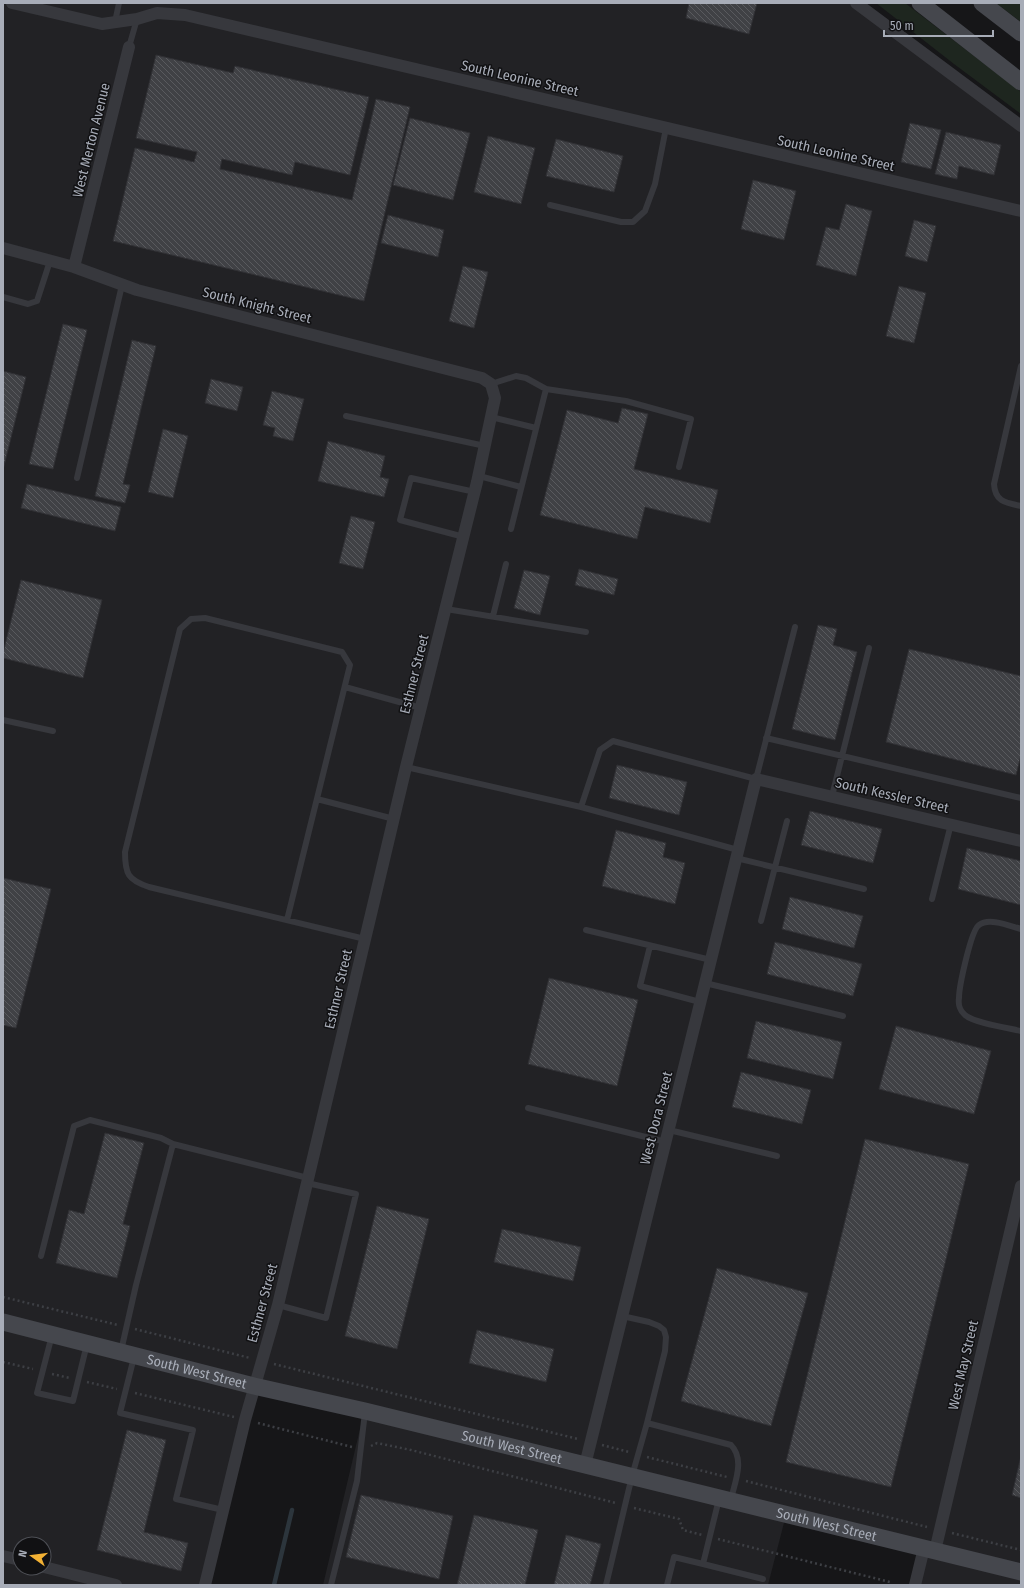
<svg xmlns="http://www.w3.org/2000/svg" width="1024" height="1588" viewBox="0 0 1024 1588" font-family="'Fira Sans Condensed',sans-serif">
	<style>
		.built { fill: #222225; fill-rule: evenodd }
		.grass { fill: #1e261f }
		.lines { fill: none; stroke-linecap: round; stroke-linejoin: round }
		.stream { stroke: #2c353c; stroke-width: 4.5 }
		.building { fill: url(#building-back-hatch); stroke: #303034 }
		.path { stroke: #3d3f44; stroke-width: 2.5; stroke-dasharray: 2 3; stroke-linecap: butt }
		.service { stroke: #37383d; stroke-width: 6 }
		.minor { stroke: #37383d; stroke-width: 12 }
		.secondary { stroke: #45474d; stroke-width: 17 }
		.labels { text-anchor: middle; stroke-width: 3; stroke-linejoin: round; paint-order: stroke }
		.street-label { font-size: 14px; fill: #a8adb8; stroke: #111113 }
	</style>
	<defs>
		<pattern id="building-back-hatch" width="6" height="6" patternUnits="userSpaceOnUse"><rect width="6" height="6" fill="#404145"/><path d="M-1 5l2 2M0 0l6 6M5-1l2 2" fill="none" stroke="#595a5e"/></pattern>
	</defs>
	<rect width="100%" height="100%" fill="#161618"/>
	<path class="built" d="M3 3H855L1021 127V1585H915L924 1548 786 1515 768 1585H323L364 1412 254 1386 206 1585H3ZM20 1544H44V1568H20Z"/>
	<path class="grass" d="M876 3H905L1021 92V114L954 64Z
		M996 3H1021V22Z"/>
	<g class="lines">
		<path class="stream" d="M274 1585 292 1510"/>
	</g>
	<path class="building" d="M689 3H757L749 34 686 18Z
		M156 55 233 73 235 66 369 97 350 175 295 162 292 175 222 159 220 169 352 200 376 99 410 107 364 301 113 241 135 148 194 162 197 152 136 138Z
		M410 118 470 133 453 200 393 185Z
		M910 123 941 130 931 169 901 162Z
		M946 132 1001 145 994 175 959 166 957 179 935 174Z
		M488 136 535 148 521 204 474 192Z
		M556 139 623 156 614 192 546 176Z
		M753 180 796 191 784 240 741 229Z
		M846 204 872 211 856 276 816 265 826 227 839 230Z
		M388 215 444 230 438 257 381 243Z
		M914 220 936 226 927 262 905 256Z
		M463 266 488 272 474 328 449 321Z
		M899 286 926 293 914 343 886 336Z
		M63 324 87 330 53 469 29 464Z
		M132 340 156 346 123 484 130 485 125 503 95 496Z
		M3 371 26 377 3 470Z
		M211 379 243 387 237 411 205 403Z
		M272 391 304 399 293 441 273 436 275 428 263 425Z
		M622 408 648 414 634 469 718 490 710 523 645 507 637 539 540 515 567 410 618 423Z
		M163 429 188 436 173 498 148 492Z
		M328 441 385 456 380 477 389 479 384 497 318 481Z
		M27 484 121 507 115 531 21 508Z
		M351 516 375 522 363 569 339 563Z
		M579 569 618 579 614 595 575 585Z
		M524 570 550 576 540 615 514 608Z
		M21 580 102 600 83 678 3 658V653Z
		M818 625 837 629 833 645 857 652 835 740 792 729Z
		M909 649 1021 676V755L1016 775 886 742Z
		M617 765 687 782 679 815 609 798Z
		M810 811 882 829 873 863 801 845Z
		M616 830 666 843 663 857 685 863 675 904 602 886Z
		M967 848 1021 861V905L958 889Z
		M3 878 51 889 16 1028 3 1025Z
		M790 897 863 916 854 948 782 929Z
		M775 942 862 964 853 996 767 974Z
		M549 978 638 1000 617 1086 528 1064Z
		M756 1021 842 1042 833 1079 747 1058Z
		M896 1026 991 1051 974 1114 879 1089Z
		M741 1072 811 1090 802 1124 732 1107Z
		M105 1133 144 1143 123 1224 130 1226 117 1278 56 1263 69 1210 84 1214Z
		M865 1139 969 1164 891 1487 786 1462Z
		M377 1206 429 1219 397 1349 345 1336Z
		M502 1229 581 1247 573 1281 494 1262Z
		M717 1268 808 1293 771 1426 681 1401Z
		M477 1330 554 1349 546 1382 469 1363Z
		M127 1430 166 1440 144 1532 188 1543 181 1571 97 1550Z
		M1021 1456V1498L1012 1495Z
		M361 1495 453 1516 439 1579 346 1557Z
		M474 1515 538 1530 525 1585H457Z
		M566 1535 601 1544 590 1585H554Z"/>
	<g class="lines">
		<path class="path" d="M3 1297 118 1325
			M135 1329 250 1358
			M3 1362 33 1369
			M274 1364 578 1439
			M52 1374 70 1378
			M87 1382 117 1389
			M135 1393 234 1417
			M258 1423 352 1447
			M602 1445 629 1452
			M371 1446 377 1443 411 1450 616 1503
			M647 1457 727 1477
			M746 1481 927 1527
			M634 1508 679 1519 683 1530 702 1535
			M952 1533 1021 1550
			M718 1539 890 1582"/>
		<path class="service" d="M115 22 119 3
			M129 47 137 19
			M550 205 621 222H633L645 211 655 184 666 128
			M3 297 28 304 37 301 50 261
			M1021 366 994 484C995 502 1006 503 1021 506
			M491 384 516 376 526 378 546 389 511 529
			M546 389 626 401 691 419 679 467
			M346 416 485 446
			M491 417 536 428
			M479 476 521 487
			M77 478 122 285
			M464 537 400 520 411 478 475 492
			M446 609 586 632
			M493 616 506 564
			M345 687 421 708
			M3 720 53 731
			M766 738 1021 798
			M406 767 581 807 600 750 613 741 756 779 795 627
			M832 796 869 648
			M317 799 394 819
			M581 807 738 850
			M736 858 864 889
			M932 899 951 824
			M287 920 350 665 342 652 205 618 191 619 180 629 125 852C125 874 128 880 149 887L365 939
			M761 921 787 821
			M1021 929C1010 926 989 917 979 925 971 930 959 987 959 998 958 1004 960 1011 965 1015 974 1023 1008 1028 1021 1031
			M586 930 711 960
			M650 946 640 986 700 1002
			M705 983 843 1016
			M528 1108 666 1142
			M669 1130 777 1156
			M173 1144 308 1178
			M41 1256 74 1126 90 1120 161 1138 173 1144 136 1285 121 1351
			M278 1305 326 1318 356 1194 307 1183
			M622 1316 649 1322 659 1326 664 1330 666 1337 665 1351 647 1423 731 1445C745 1459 735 1482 731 1499
			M52 1335 37 1393 73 1401 87 1344
			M134 1357 120 1413 193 1430 176 1499 223 1510
			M703 1564 763 1579
			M331 1585 357 1481 365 1412
			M606 1585 632 1476 647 1423
			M667 1585 674 1557 703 1564 719 1499"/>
		<path class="minor" d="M12 3 102 24 137 19 157 13 185 15 1021 211
			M856 3 1021 126
			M3 248 74 267 137 290 482 378 491 384 495 398 477 482 406 767 278 1305 245 1420 205 1585
			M74 267 129 47
			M585 1465 756 779 1021 841
			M935 1551 1021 1186
			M3 1556 20 1560
			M44 1567 116 1585
			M915 1585 924 1548"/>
		<g class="secondary">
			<path d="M920 3 1021 82"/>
			<path d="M982 3 1021 33"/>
			<path id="s1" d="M3 1322 254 1386 365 1411 1021 1572"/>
		</g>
	</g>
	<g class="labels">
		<g class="street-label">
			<text transform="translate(520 78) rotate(13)" y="5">South Leonine Street</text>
			<text transform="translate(91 140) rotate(-76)" y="5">West Merton Avenue</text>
			<text transform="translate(836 153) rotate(13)" y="5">South Leonine Street</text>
			<text transform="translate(257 305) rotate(14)" y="5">South Knight Street</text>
			<text transform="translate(414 674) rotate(-76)" y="5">Esthner Street</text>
			<text transform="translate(892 795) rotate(13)" y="5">South Kessler Street</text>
			<text transform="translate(338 989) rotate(-77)" y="5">Esthner Street</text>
			<text transform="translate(656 1118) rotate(-76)" y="5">West Dora Street</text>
			<text transform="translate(262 1303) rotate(-75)" y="5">Esthner Street</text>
			<text transform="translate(963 1365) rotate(-77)" y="5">West May Street</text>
			<text dy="5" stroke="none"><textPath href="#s1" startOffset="200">South West Street</textPath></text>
			<text dy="5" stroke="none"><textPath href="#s1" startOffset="524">South West Street</textPath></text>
			<text dy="5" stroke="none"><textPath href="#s1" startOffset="848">South West Street</textPath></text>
		</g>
	</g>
	<rect width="1024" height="1588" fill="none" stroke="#a8adb8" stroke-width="8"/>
	<g transform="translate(32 1556) rotate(284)"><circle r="19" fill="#111113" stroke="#4d4f55"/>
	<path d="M0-3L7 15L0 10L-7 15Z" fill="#f2b134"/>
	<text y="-6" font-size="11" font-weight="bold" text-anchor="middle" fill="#a8adb8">N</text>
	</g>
	<path d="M884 30v6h109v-6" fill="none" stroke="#a8adb8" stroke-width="2"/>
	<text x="890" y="30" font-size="12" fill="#a8adb8" stroke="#111113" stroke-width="3" paint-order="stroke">50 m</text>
</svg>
